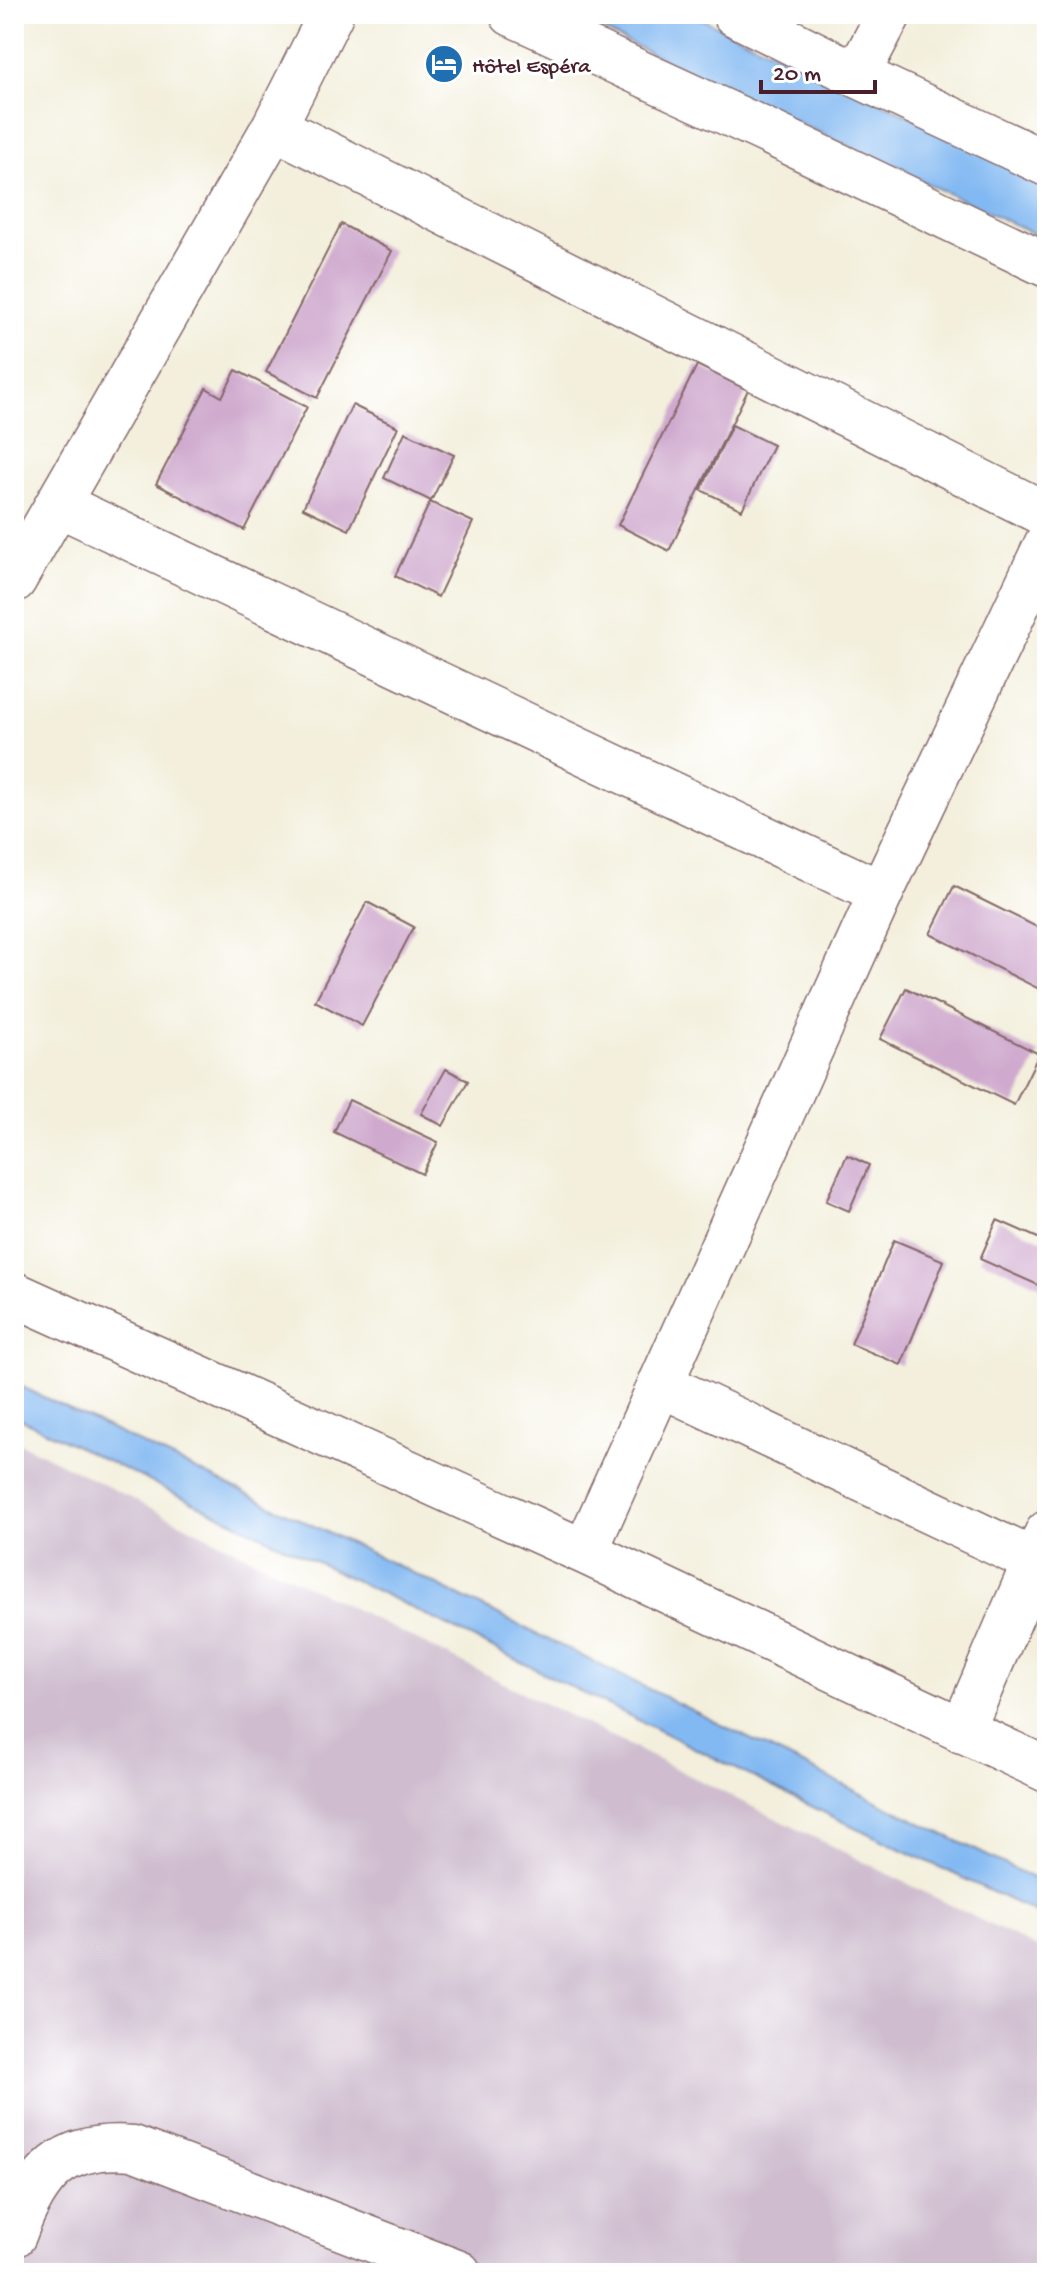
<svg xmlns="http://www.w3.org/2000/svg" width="1061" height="2287" viewBox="0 0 1061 2287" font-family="'Gochi Hand',sans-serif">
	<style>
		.industrial { fill: #cfbdcf }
		.water { fill: #83b9f2; stroke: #666c8e; stroke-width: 2 }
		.building { fill: #cfa9ce }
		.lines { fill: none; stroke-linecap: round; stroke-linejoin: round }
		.minor-casing { stroke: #856869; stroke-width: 47 }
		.minor { stroke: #fff; stroke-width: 44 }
		.labels { text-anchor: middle; stroke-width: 6; stroke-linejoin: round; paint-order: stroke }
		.poi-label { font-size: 22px; fill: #4a1f2b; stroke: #fff; text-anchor: start }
	</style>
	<rect width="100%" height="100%" fill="#fff"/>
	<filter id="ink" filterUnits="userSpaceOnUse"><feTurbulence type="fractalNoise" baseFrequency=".0125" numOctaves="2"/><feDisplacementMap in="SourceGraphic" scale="16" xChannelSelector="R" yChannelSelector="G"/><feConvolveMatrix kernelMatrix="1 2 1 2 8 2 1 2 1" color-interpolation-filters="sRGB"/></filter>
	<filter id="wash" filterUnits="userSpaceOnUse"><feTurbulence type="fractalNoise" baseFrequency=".006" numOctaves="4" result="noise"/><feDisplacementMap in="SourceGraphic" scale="32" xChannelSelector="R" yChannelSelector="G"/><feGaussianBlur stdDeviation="1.8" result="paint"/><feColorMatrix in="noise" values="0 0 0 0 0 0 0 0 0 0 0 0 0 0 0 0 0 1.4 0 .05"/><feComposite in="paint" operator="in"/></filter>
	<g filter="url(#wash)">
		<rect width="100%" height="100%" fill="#f3efdc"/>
		<path class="industrial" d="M14 1440 1047 1953V2273H14Z"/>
		<path class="water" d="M568 14H691L862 93 1047 182V240Z
			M14 1383 417 1575 1047 1885V1918L821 1811 404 1604 14 1416Z"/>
		<g id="blocks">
			<path class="building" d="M341 224 392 251 317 398 266 372Z
				M697 365 748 390 669 551 618 525Z
				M236 370 307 407 244 530 156 484 206 388 222 397Z
				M352 405 398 427 349 530 303 508Z
				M732 425 773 445 742 510 701 490Z
				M405 432 454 455 431 501 384 478Z
				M430 502 473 522 438 597 395 576Z
				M954 886 1047 932V993L930 934Z
				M367 902 414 927 362 1026 315 1001Z
				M906 988 1039 1054 1014 1105 880 1039Z
				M446 1069 468 1081 443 1126 421 1114Z
				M349 1100 438 1142 422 1174 334 1132Z
				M847 1155 869 1165 849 1211 826 1201Z
				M997 1220 1047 1242V1289L980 1259Z
				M894 1240 944 1261 901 1365 851 1344Z"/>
		</g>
	</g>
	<g filter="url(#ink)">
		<use href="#blocks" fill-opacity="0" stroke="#856869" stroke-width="2"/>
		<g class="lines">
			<defs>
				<path id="minor" d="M512 14 762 129 1047 265
					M735 14 857 75 1047 164
					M857 75 889 14
					M274 127 1047 515
					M58 504 881 893
					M14 580 274 127 331 14
					M14 1294 585 1552 1047 1770
					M660 1384 1047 1567
					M585 1552 881 893 1047 543
					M962 1731 1047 1533
					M14 2235C37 2173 62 2142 133 2148L459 2273"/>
			</defs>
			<use href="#minor" class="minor-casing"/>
			<use href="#minor" class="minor"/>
		</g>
	</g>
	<defs>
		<symbol id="hotel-disc" viewBox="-11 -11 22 22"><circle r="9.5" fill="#1f6fb2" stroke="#fff"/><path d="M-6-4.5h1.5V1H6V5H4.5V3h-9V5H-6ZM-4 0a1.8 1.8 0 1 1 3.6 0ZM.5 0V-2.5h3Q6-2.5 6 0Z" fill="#fff"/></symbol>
	</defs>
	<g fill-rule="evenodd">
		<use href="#hotel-disc" x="422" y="42" width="44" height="44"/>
	</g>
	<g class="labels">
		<g class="poi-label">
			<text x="472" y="72">Hôtel Espéra</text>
		</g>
	</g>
	<rect width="1061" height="2287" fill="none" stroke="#fff" stroke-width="48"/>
	<path d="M761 80v12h114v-12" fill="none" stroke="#4a1f2b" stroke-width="4"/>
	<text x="773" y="80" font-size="24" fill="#4a1f2b" stroke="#ffffff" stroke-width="6" paint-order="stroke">20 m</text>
</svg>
